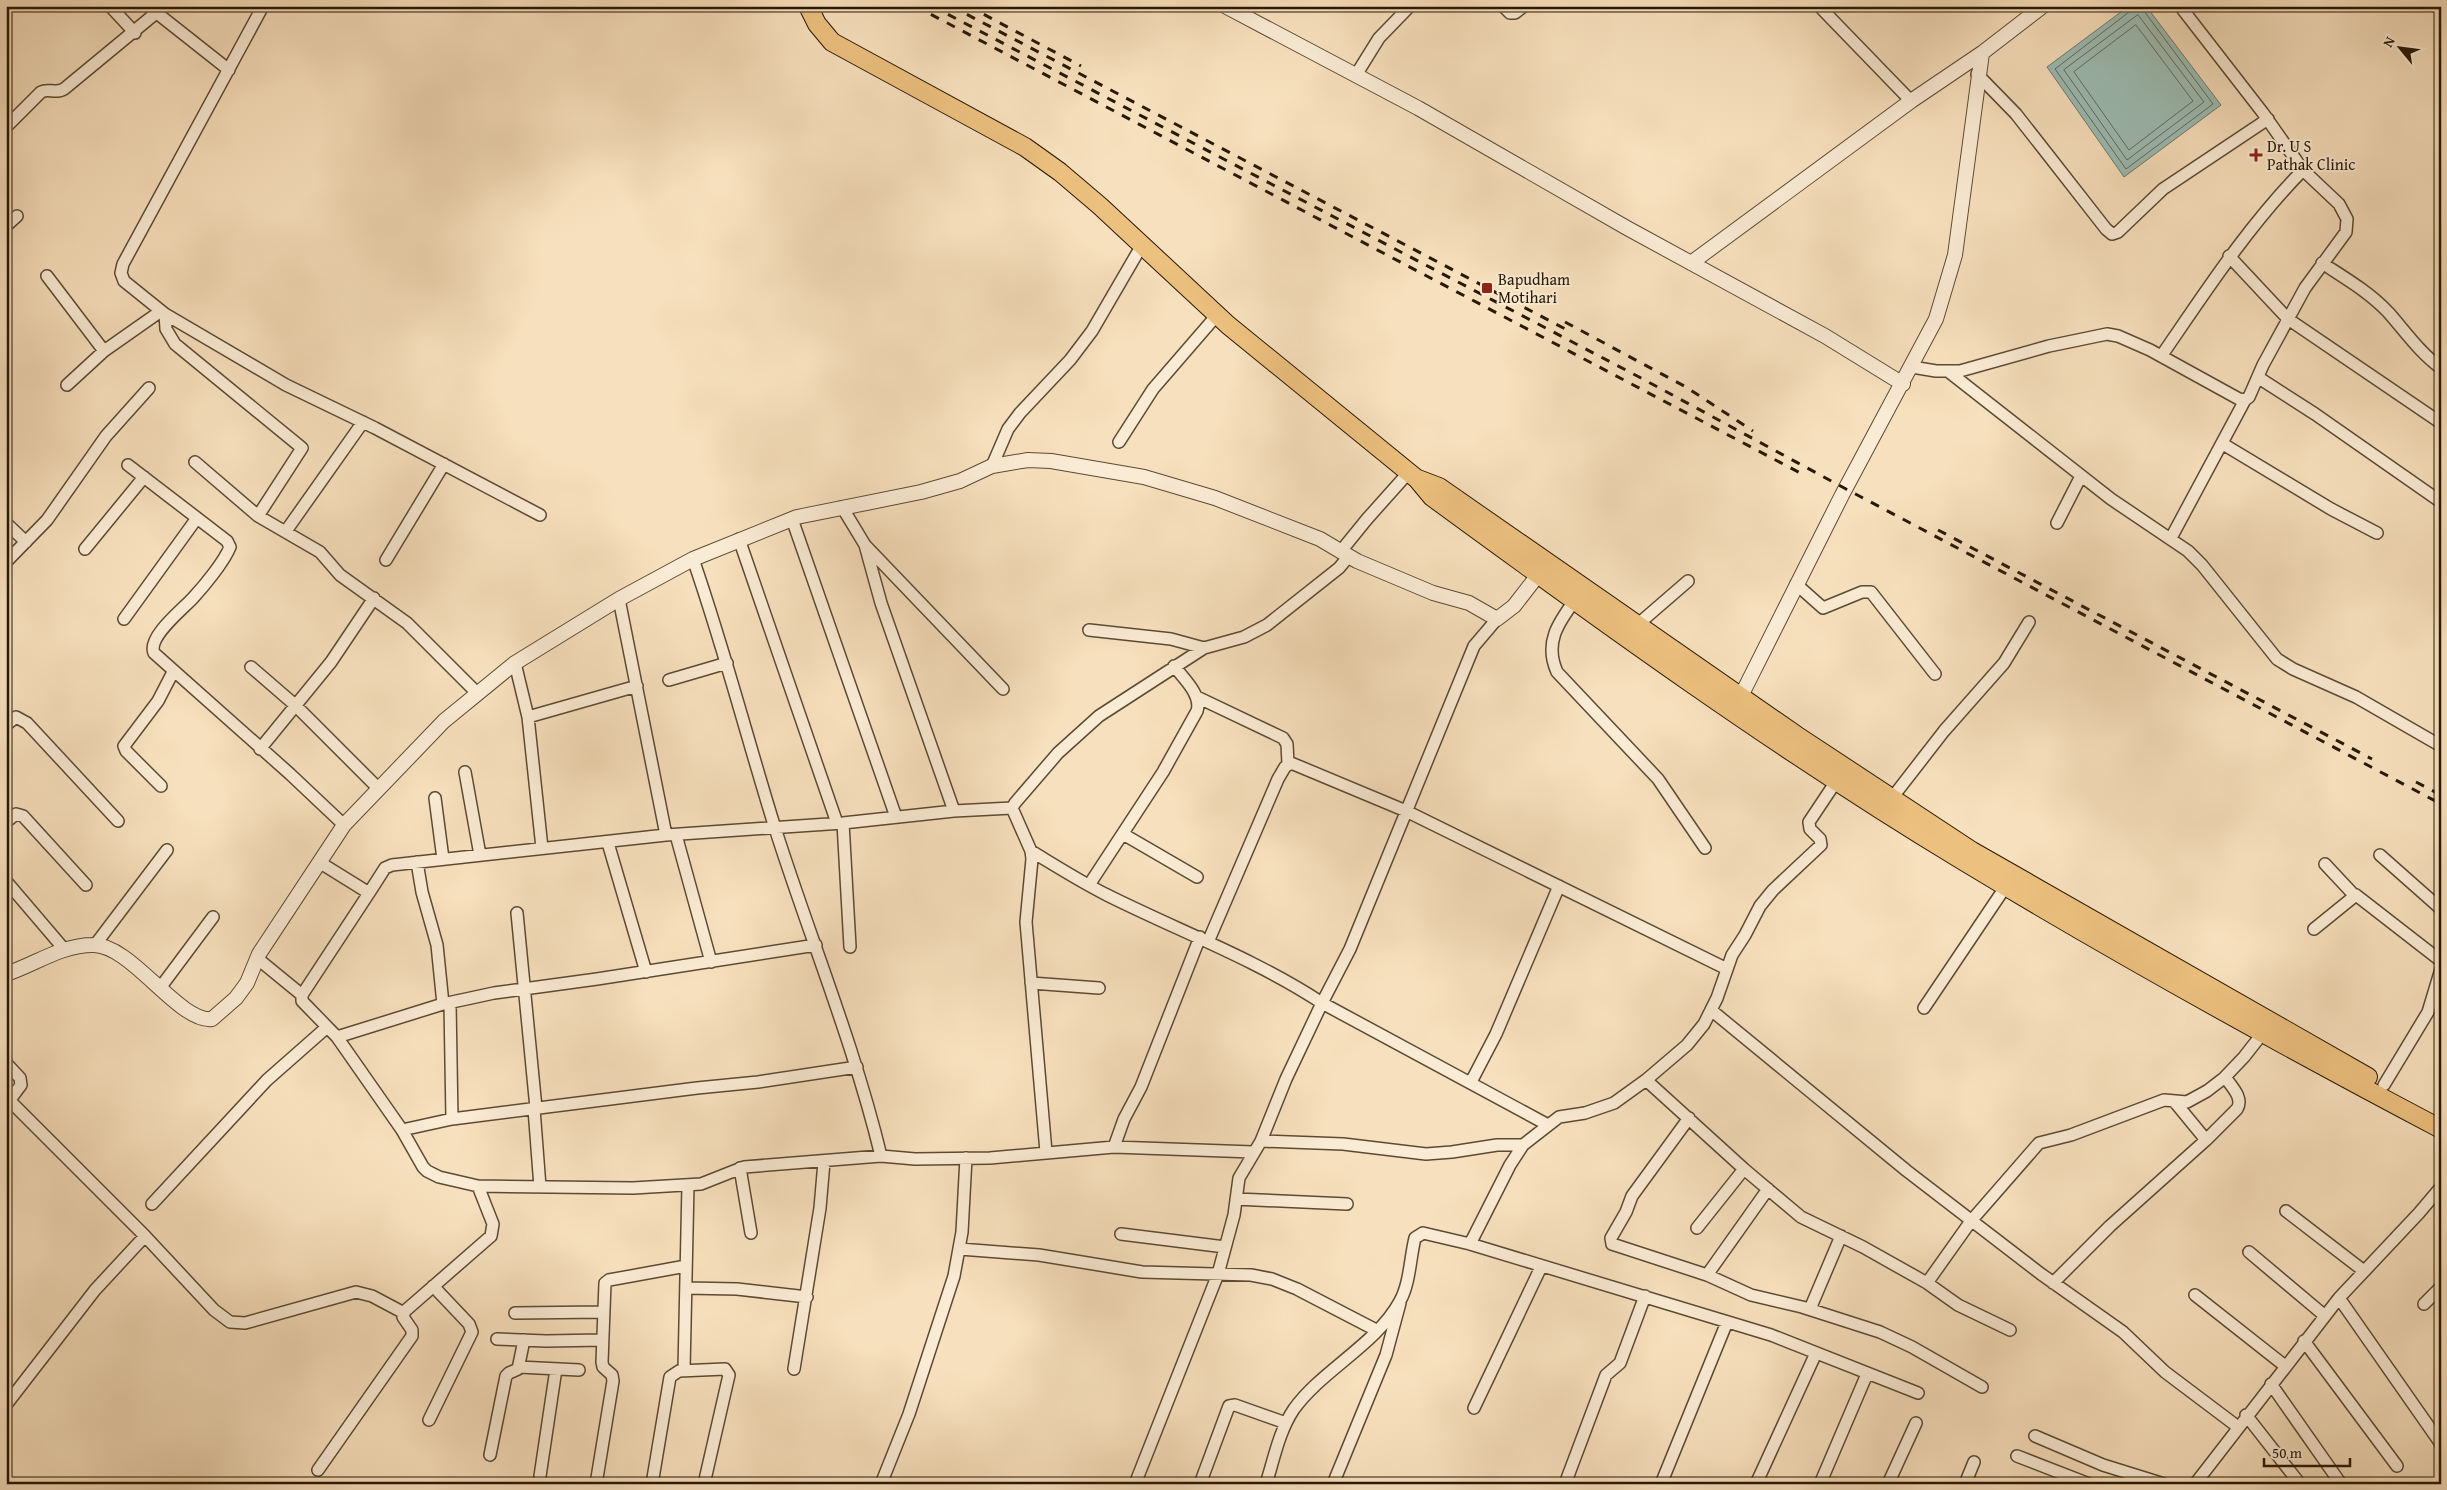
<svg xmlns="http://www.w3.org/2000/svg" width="2447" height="1490" viewBox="0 0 2447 1490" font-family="'Gentium Book Plus',serif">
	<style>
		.water { fill: #9dbdb5; stroke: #6e7b6f }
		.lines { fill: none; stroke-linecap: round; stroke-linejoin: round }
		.shore { stroke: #626a5d; stroke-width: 1 }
		.minor-casing { stroke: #5c4a33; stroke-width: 14 }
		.tertiary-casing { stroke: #5c4a33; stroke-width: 16 }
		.primary-casing { stroke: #281805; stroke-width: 20 }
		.minor { stroke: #faebd4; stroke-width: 11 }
		.tertiary { stroke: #faebd4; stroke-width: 14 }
		.primary { stroke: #ecc07e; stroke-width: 18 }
		.rail { stroke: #281805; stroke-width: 3; stroke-dasharray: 9 9; stroke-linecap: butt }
		.poi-dot { fill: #8f2418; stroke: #faebd4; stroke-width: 2 }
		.labels { text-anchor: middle; stroke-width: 4; stroke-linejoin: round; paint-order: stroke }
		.poi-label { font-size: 16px; fill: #281805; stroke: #faebd4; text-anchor: start }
	</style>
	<rect width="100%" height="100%" fill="#f7e0bd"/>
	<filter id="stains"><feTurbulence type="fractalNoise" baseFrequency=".004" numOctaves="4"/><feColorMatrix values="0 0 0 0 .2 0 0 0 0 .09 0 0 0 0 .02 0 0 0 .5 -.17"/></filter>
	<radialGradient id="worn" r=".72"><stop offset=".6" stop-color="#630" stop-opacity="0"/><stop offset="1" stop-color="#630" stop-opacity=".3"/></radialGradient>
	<path class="water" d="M2129 6H2146L2221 105 2124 177 2047 67Z"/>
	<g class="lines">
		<path class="shore" d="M2131 6 2129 12 2055 69 2126 169 2213 104 2144 11 2143 6
			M2138 15 2204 102 2127 160 2064 70Z
			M2136 25 2193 101 2129 150 2074 72Z"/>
		<defs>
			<path id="minor" d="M110 6 135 33
				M148 6 229 70
				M263 6 123 264 121 273 124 281 165 314 286 385 375 428 540 515
				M1503 6 1510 13H1515L1524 6
				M1819 6 1911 101
				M1977 74 2016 114 2106 229 2112 234 2118 232 2163 189 2268 119
				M1356 75 1379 38 1410 6
				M6 127 41 92C48 88 56 94 64 89L156 13
				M6 226 17 216
				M2229 256 2288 319 2441 423
				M2322 263C2345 278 2369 292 2388 312 2405 331 2420 353 2441 368
				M47 276 104 351
				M165 314 166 329 175 344 302 448 258 516
				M2162 355C2206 291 2248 226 2303 170
				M1912 367 1936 371H1960L2049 346 2107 334 2118 336 2150 350 2239 399 2245 400 2249 397 2263 365 2305 288 2346 232 2347 219 2339 204 2303 170 2263 113 2180 6
				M1949 372 2111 499 2188 551 2202 565 2277 659 2293 669 2356 697 2441 746
				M2259 378 2315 414 2441 502
				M67 385 104 351 161 311
				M1119 442 1153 389 1217 315
				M2223 444 2331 509 2377 533
				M195 462 258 516 320 552 340 575 407 623 478 694
				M128 465 227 541 230 547C224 562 204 586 193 598 183 609 147 637 154 653L290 774 344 825
				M992 466 1008 429 1020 413 1070 360 1092 331 1142 245
				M842 507 865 545 1003 689
				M792 519 896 817
				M6 523 26 542
				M2057 523 2081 476
				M286 531 363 422
				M2171 538 2245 400
				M739 539 837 823
				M865 545 881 603 954 811
				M85 549 144 477
				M1341 551 1367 519 1409 472
				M693 559C724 648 747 738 775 828 810 938 854 1044 881 1156
				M386 560 444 464
				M6 562 47 520 106 436 149 388
				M1796 584 1823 608 1862 592H1871L1935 674
				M619 599 666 835
				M1575 600C1558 623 1544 643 1557 672L1658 779 1705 848
				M124 619 197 518
				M1636 626 1688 581
				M1089 630 1171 639 1204 648
				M515 663 528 717 542 848
				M251 667 295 705 379 789
				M669 680 727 663
				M1197 697 1283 738 1287 744 1288 764
				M528 717 637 686
				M6 725 16 717 27 723 118 821
				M260 749 331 662 374 598
				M465 772 480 855
				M161 786 126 751 124 746 158 701 173 672
				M435 798 443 859
				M1892 798 1944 731 2004 663 2029 622
				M6 822 16 814 23 816 86 885
				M843 823 850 947
				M1123 834 1197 877
				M676 835 711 962
				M608 843 646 972
				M1031 851C1056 866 1081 882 1107 895 1179 931 1255 959 1322 1003L1350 949 1474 646 1497 619
				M2380 855 2441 909
				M319 862 369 893 385 868 392 865 666 835 843 823 954 811 1012 808
				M417 862 422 892 437 945 443 1004
				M2325 864 2354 895
				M6 881 64 949
				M1089 885 1163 772 1197 711C1202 695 1184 679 1174 666
				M369 893 302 995V1001L337 1037 402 1130 423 1167 427 1171 439 1177 478 1186 633 1188 701 1184 744 1167 881 1156 915 1159 990 1158 1114 1147 1253 1152
				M517 913 536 1108
				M2314 929 2356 895 2441 961
				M1208 942 1278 779 1285 767 1291 763 1406 811 1725 968
				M95 945 167 850
				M258 959 302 995
				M1031 983 1099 988
				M160 988 213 917
				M450 1003 452 1119
				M1924 1008 2006 886
				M1711 1010 1907 1171 2041 1274 2123 1332 2165 1372 2238 1427
				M337 1037 443 1004 494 993 597 979 816 945
				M6 1063 20 1078 21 1085 6 1105
				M1646 1080 1744 1169 1801 1217 1863 1247 1927 1283 1958 1305 2010 1330
				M1471 1082 1496 1034 1559 886
				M2384 1085 2428 1012 2441 969
				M10 1101 145 1236 214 1310 230 1322 245 1323 356 1292 372 1296 404 1313
				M2174 1101 2206 1140
				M534 1109 540 1187
				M1689 1118 1632 1196 1626 1212 1611 1238 1612 1244 1707 1275 1751 1295 1802 1307 1880 1332 1912 1347 1982 1387
				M402 1130 452 1119 697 1088 758 1082 857 1067
				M1261 1141 1343 1144 1426 1154 1452 1152 1497 1145H1523
				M1114 1147 1124 1119 1141 1087 1200 937
				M1046 1152 1026 922 1032 859 1031 851 1012 808 1015 803 1058 753 1099 716 1204 648 1244 637 1267 625 1339 568 1349 556
				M740 1168 751 1233
				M1236 1199 1347 1204
				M152 1204 267 1080 326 1028
				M2286 1211 2364 1271
				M1697 1228 1744 1169
				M1121 1234 1225 1247
				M1470 1244 1510 1165 1523 1145 1559 1117 1585 1113 1614 1103 1646 1080 1687 1045 1704 1024 1717 998 1732 955 1745 935 1760 906 1773 890 1821 845 1820 839 1810 829 1809 822 1837 780
				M960 1249 1039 1255 1142 1272 1251 1275 1272 1279 1297 1289 1376 1330
				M2249 1252 2325 1316
				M1707 1275 1768 1189
				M1927 1283 1971 1221 2039 1143 2071 1135 2164 1100 2187 1102 2207 1091 2224 1078 2244 1057 2262 1034
				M2053 1283 2110 1226 2206 1140 2237 1109C2244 1098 2231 1086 2225 1077
				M686 1288 737 1289 807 1297
				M2195 1295 2285 1366
				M2339 1298 2441 1444
				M2424 1304 2441 1287
				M1810 1309 1841 1236
				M515 1313 604 1312
				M497 1339 546 1341 603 1340
				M2304 1341 2397 1466
				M519 1367 579 1370
				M794 1369 820 1208 824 1162
				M684 1370 688 1185
				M2271 1384 2341 1484
				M6 1405 95 1290 145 1236
				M1474 1408 1541 1267
				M2246 1415 2300 1484
				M429 1420 472 1332 469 1324 433 1286
				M2035 1436 2103 1465 2164 1484
				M490 1455 506 1376 509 1373 518 1369 524 1340
				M2017 1456 2089 1484
				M318 1470 412 1336V1330L403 1317 405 1311 491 1236 493 1224 478 1186
				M540 1476 556 1369
				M596 1484 613 1381 612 1375 603 1367 602 1362 605 1283 609 1280 686 1266
				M652 1484 670 1377 679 1371 725 1369 729 1375 704 1484
				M881 1484 909 1414 954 1276 962 1232 966 1158
				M1135 1484 1218 1274 1234 1215 1239 1178 1261 1141 1286 1079 1322 1003 1548 1125
				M1200 1484 1229 1406 1235 1405 1286 1423
				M1266 1484C1274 1459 1279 1431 1294 1409 1322 1370 1377 1344 1400 1301 1410 1283 1410 1258 1415 1238L1423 1233 1470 1244 1771 1335 1918 1393
				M1333 1484 1386 1355 1400 1303
				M1565 1484 1606 1375 1620 1363 1645 1296
				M1661 1484 1727 1322
				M1756 1484 1816 1353
				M1820 1484 1867 1374
				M1888 1484 1916 1423
				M1965 1484 1974 1462
				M2195 1484 2339 1298 2419 1213 2441 1187"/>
			<path id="tertiary" d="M1225 6 1418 108 1627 228 1825 336 1903 384
				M1691 263 1911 101 1982 53
				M1737 704 1842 495 1936 319 1955 255 1982 53 2043 6
				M6 974C36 964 61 945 93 945 131 944 179 1023 212 1019L236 998 247 983 259 954 344 825 444 721 515 663 619 599 693 559 797 517 921 492 960 481 992 466 1028 460 1051 461 1144 477 1215 498 1320 539 1357 561 1433 593 1469 603 1497 619 1514 606 1538 575"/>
			<path id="primary" d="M808 6 817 24 832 42 1025 147 1060 172 1100 206 1228 325 1417 479 1432 497C1604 623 1778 749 1960 859 2117 954 2278 1043 2441 1129
				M1418 479 1439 487 1796 735 1972 851 2368 1077"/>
		</defs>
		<use href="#minor" class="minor-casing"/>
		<use href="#tertiary" class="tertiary-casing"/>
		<use href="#primary" class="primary-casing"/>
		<use href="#minor" class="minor"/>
		<use href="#tertiary" class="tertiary"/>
		<use href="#primary" class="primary"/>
		<path class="rail" d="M915 6 1804 475
			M932 6 1641 378 1846 489 2441 804
			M951 6 1571 332
			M968 6 1081 66
			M1565 322 1686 387 1753 431
			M1938 530 2372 759
			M2416 782 2441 795"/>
	</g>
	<g class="poi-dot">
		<path d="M2253.5 147.5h5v5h5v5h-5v5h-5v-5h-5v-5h5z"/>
		<rect x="1481" y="282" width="12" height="12" rx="2.5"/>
	</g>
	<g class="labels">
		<g class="poi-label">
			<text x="2267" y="152">Dr. U S<tspan x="2267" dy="18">Pathak Clinic</tspan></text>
			<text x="1498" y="285">Bapudham<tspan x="1498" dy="18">Motihari</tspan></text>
		</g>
	</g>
	<rect width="2447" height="1490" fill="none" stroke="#f7e0bd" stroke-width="25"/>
	<rect x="8" y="8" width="2432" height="1475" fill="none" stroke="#281805" stroke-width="2.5"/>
	<rect x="12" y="12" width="2422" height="1465" fill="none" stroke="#281805"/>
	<g transform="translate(2400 48) rotate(299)" stroke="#faebd4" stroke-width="4" paint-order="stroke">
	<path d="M0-4L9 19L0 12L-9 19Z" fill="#281805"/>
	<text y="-8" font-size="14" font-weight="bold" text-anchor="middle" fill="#281805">N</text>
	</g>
	<path d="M2264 1458v8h86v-8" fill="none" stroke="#281805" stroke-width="2.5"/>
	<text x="2272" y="1458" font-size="15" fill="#281805" stroke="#faebd4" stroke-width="4" paint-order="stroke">50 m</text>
	<rect width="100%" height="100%" filter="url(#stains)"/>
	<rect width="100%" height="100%" fill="url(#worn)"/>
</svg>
